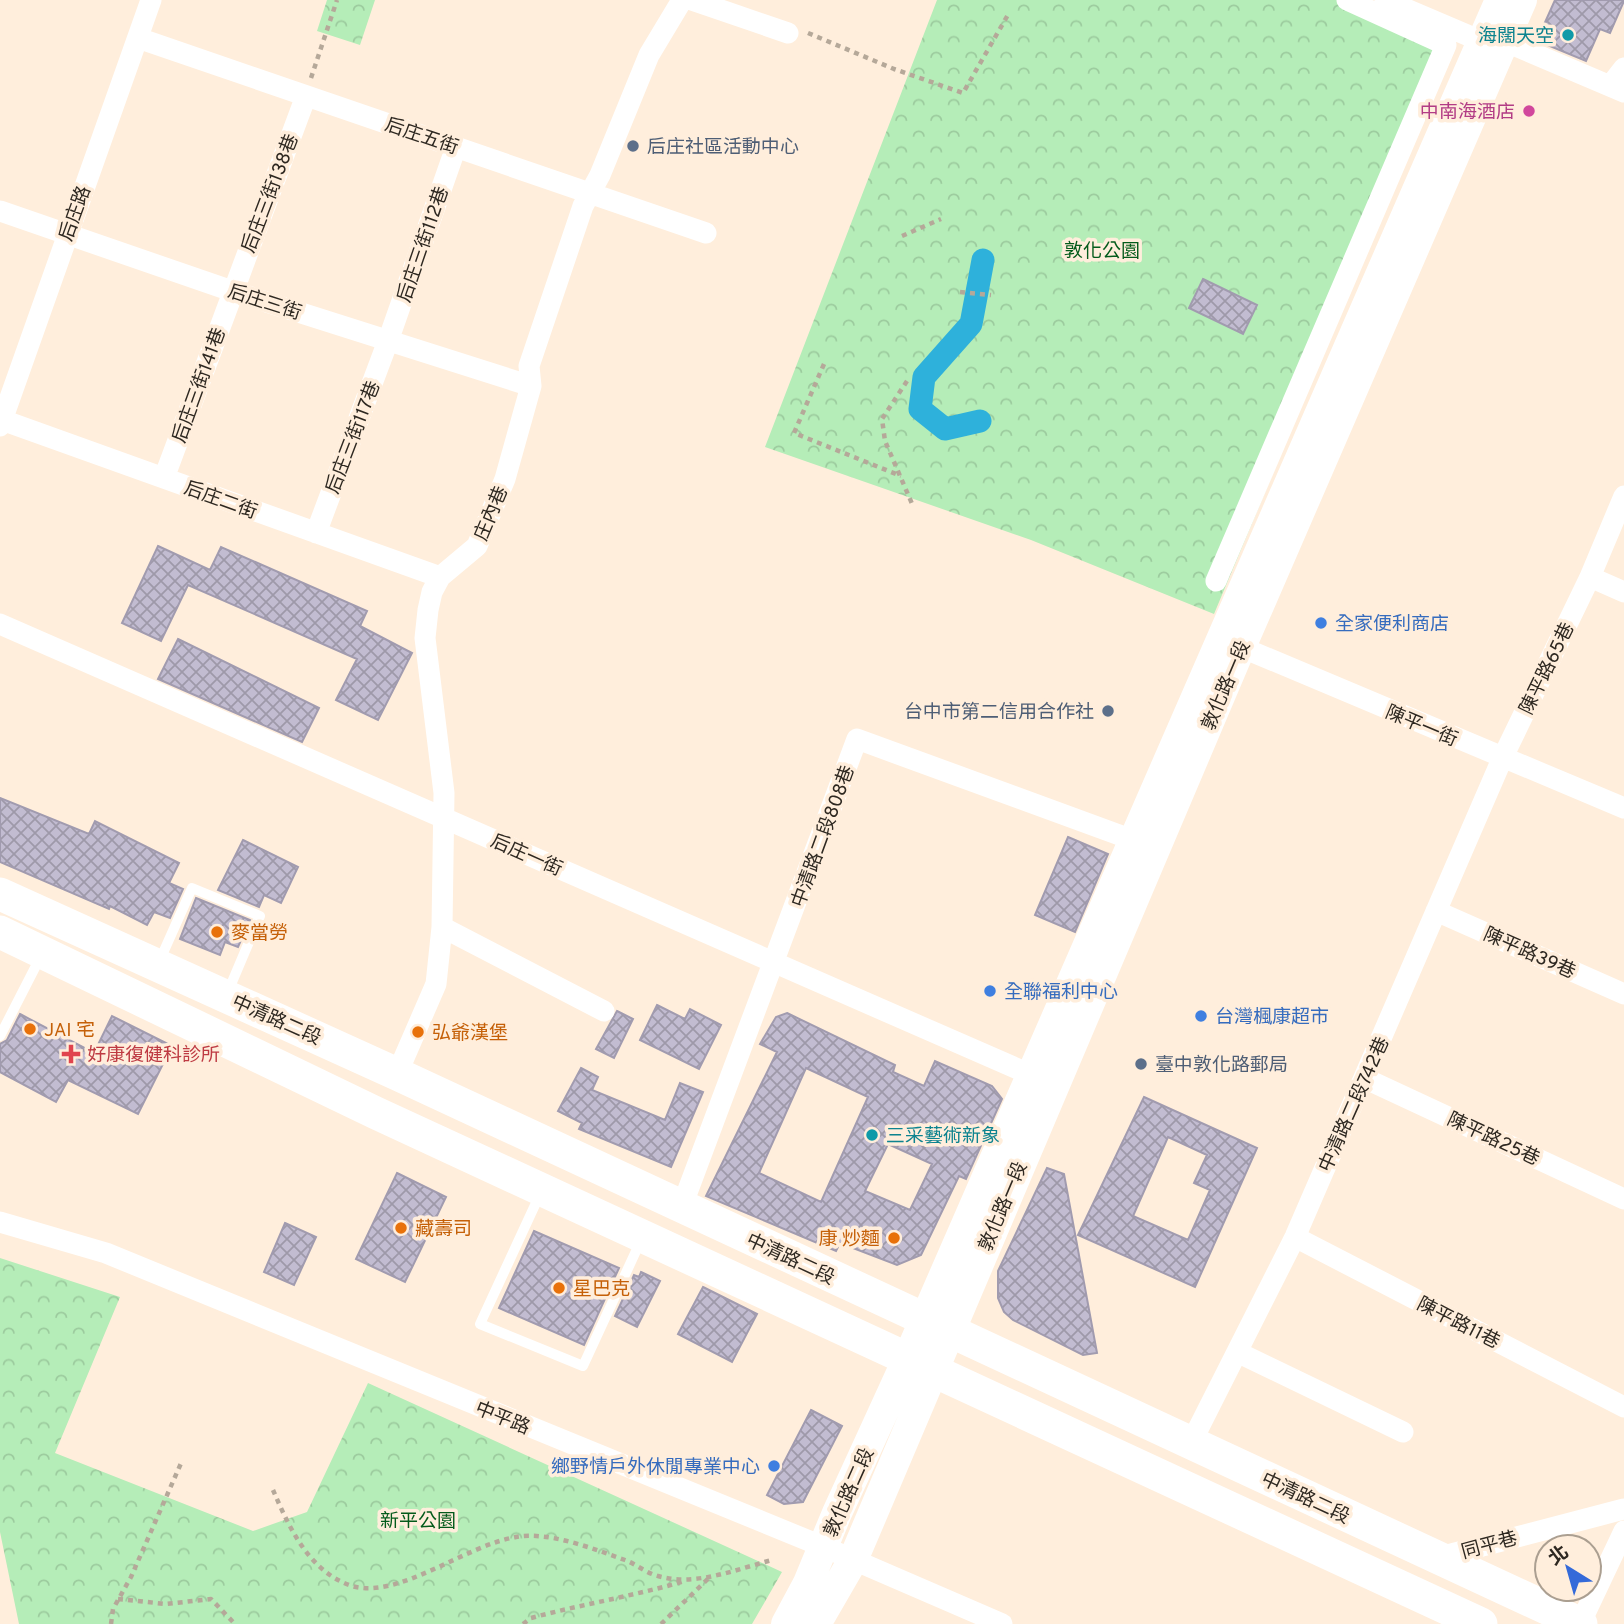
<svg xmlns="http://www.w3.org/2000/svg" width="1624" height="1624" viewBox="0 0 1624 1624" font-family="Overpass,'Noto Sans TC',sans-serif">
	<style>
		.forest { fill: url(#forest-crowns) }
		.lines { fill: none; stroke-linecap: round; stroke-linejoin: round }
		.canal { stroke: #2eb1db; stroke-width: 23 }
		.building { fill: url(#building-cross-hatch); stroke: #a19baf; stroke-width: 2; fill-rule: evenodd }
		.path { stroke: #b5a899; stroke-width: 4.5; stroke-dasharray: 5 5; stroke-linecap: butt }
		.lane { stroke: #fff; stroke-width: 10 }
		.street { stroke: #fff; stroke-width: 21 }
		.secondary { stroke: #fff; stroke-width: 30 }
		.primary { stroke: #fff; stroke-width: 33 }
		.culture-dot { fill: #0f9aa8; stroke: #ffeedc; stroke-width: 2.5 }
		.hotel-dot { fill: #d1479c; stroke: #ffeedc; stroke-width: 2.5 }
		.service-dot { fill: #5c6f8a; stroke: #ffeedc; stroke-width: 2.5 }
		.shop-dot { fill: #3f7fe0; stroke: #ffeedc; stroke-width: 2.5 }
		.food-dot { fill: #e8710a; stroke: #ffeedc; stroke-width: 2.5 }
		.health-dot { fill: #e0444e; stroke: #ffeedc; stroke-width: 2.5 }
		.labels { text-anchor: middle; stroke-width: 7; stroke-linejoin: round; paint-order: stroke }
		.culture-label { font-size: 19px; fill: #0d838f; stroke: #ffeedc; text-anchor: end }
		.hotel-label { font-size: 19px; fill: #b23c85; stroke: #ffeedc; text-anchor: end }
		.street-label { font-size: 19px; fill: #2e2821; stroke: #ffeedc }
		.service-label { font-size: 19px; fill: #4e5e75; stroke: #ffeedc; text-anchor: start }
		.park-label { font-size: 19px; fill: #045b1b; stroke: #ffeedc }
		.shop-label { font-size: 19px; fill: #366cbe; stroke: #ffeedc; text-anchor: start }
		.food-label { font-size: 19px; fill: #c56008; stroke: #ffeedc; text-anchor: start }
		.health-label { font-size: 19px; fill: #be3a42; stroke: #ffeedc; text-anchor: start }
	</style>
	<defs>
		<pattern id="forest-crowns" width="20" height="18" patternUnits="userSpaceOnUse" patternTransform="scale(1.75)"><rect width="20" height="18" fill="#b5edb8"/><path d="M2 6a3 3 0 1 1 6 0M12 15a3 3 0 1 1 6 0" fill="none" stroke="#9ccb9e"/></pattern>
		<pattern id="building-cross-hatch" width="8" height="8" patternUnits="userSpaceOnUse" patternTransform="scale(1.75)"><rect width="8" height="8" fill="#c2bcd1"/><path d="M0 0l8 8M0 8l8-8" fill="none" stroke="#9e99a9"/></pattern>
	</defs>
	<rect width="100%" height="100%" fill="#ffeedc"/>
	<path class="forest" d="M327 0H375L360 45 317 31Z
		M937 0H1364L1454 41 1214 614 1031 540 765 447Z
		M0 1258 120 1297 55 1453 253 1531 307 1512 368 1383 782 1572 752 1624H19L0 1532Z"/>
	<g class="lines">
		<path class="canal" d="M980 421 945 429 920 409 924 377 971 324 983 260"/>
	</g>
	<path class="building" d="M1555 0H1624V1L1610 33 1600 29 1586 61 1540 42 1538 38Z
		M1203 279 1257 305 1243 334 1189 308Z
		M158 546 210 570 221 547 367 611 360 626 412 653 378 720 336 700 357 659 188 585 161 641 122 623Z
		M178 639 319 708 302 742 158 679Z
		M0 798 89 834 95 821 179 863 169 883 183 889 170 918 154 912 147 925 110 906 109 909 0 862Z
		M1068 837 1108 854 1075 932 1035 915Z
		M243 840 298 867 281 903 264 895 259 907 218 890Z
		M196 898 250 920 238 947 225 942 220 955 180 939Z
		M657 1005 685 1019 690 1009 721 1025 699 1069 640 1040Z
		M617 1011 633 1019 614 1058 596 1049Z
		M787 1013 895 1065 893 1072 924 1086 935 1061 992 1086 1002 1099 966 1179 959 1176 921 1255 897 1265 840 1243 836 1251 706 1196 777 1052 760 1044 776 1017ZM806 1068 868 1097 821 1202 759 1173ZM888 1144 932 1164 910 1210 865 1191Z
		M20 1014 94 1053 112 1016 172 1046 138 1114 68 1080 56 1102 0 1072V1044L7 1040Z
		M581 1068 598 1077 592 1090 665 1120 680 1083 703 1092 671 1167 579 1129 582 1123 558 1111Z
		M1144 1097 1257 1148 1195 1287 1078 1235ZM1168 1137 1207 1155 1194 1183 1210 1190 1188 1240 1133 1216Z
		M1047 1168 1064 1174 1097 1353 1083 1355 1013 1320 1004 1312 998 1298V1271Z
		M397 1173 446 1197 405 1282 356 1259Z
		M285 1223 316 1237 294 1285 264 1272Z
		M534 1231 619 1268 584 1345 499 1308Z
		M641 1272 660 1281 637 1327 615 1316 634 1275 639 1277Z
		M703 1287 757 1314 732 1362 678 1334Z
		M811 1410 842 1426 803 1502 784 1504 767 1495Z"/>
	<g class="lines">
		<path class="path" d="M808 33 894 69 963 93 1009 13
			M311 78 337 0
			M902 236 941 219
			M960 292 991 295
			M824 364 794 433 901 476
			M907 381 882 419 885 441 913 506
			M273 1490C289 1527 309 1572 352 1586 398 1600 466 1545 516 1537 549 1531 594 1549 625 1560 636 1564 646 1573 658 1576 695 1587 737 1569 772 1560
			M118 1599 166 1604 211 1599 235 1624
			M111 1624 113 1609 131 1577 182 1461
			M523 1624 531 1618C583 1604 634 1596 685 1581
			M661 1624 711 1576"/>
		<path class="lane" d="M159 962 192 888 260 916 227 994
			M0 1036 42 954
			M541 1192 480 1324 583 1366 642 1238"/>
		<path class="street" d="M692 0 788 33
			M1385 0 1481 41H1504L1624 92
			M138 38 706 233
			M1610 86 1624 68
			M0 211 232 291 531 386
			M2 420 440 577
			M0 426 151 0
			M164 478 306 96
			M316 533 388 341 456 147
			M1590 577 1624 592
			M1216 581 1446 45 1347 0
			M0 624 1043 1080
			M1229 642 1624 808
			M1436 911 1624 994
			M442 927 604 1011
			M397 1074 436 984 442 927 444 793 425 638 428 610 432 592 440 577 477 546 505 479 531 386 529 366 583 206 600 175 649 55 682 0
			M1364 1078 1624 1199
			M682 1206 857 739 1133 840
			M0 1222 106 1253 824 1547 1002 1624
			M1295 1237 1624 1407
			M1237 1352 1403 1432
			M1191 1443 1295 1237 1502 759 1590 577 1624 496
			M1436 1558 1624 1509
			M1580 1624 1624 1531"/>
		<path class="secondary" d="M786 1624 808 1583 837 1513 907 1360 1500 0
			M816 1624 853 1560 1241 647 1522 0"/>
		<path class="primary" d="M0 894 397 1074 1581 1624
			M0 932 376 1113 1481 1624"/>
	</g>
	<g class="culture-dot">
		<circle cx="1568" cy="35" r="7"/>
		<circle cx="872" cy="1135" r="7"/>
	</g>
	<circle class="hotel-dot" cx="1529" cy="111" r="7"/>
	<g class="service-dot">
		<circle cx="633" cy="146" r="7"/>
		<circle cx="1108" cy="711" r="7"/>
		<circle cx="1141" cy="1064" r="7"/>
	</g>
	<g class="shop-dot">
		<circle cx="1321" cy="623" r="7"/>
		<circle cx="990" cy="991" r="7"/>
		<circle cx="1201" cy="1016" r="7"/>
		<circle cx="774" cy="1466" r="7"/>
	</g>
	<g class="food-dot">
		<circle cx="217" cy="932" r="7"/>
		<circle cx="30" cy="1029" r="7"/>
		<circle cx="418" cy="1032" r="7"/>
		<circle cx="401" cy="1228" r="7"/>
		<circle cx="894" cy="1238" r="7"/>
		<circle cx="559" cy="1288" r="7"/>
	</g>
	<path class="health-dot" d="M67.5 1043.5h7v7h7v7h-7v7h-7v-7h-7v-7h7z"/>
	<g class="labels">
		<g class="culture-label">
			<text x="1554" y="42">海闊天空</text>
			<text x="886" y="1142" text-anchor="start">三采藝術新象</text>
		</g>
		<g class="hotel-label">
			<text x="1515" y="118">中南海酒店</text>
		</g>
		<g class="street-label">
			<text transform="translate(422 135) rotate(19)" y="7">后庄五街</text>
			<text transform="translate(269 193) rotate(-69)" y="7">后庄三街138巷</text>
			<text transform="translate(74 213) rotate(-70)" y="7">后庄路</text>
			<text transform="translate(422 244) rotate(-71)" y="7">后庄三街112巷</text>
			<text transform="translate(265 301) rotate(18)" y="7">后庄三街</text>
			<text transform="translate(198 385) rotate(-70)" y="7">后庄三街141巷</text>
			<text transform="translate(352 437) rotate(-69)" y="7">后庄三街117巷</text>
			<text transform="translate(221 499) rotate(20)" y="7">后庄二街</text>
			<text transform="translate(490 513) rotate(-67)" y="7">庄內巷</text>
			<text transform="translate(1546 668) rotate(-64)" y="7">陳平路65巷</text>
			<text transform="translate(1225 685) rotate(-67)" y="7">敦化路一段</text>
			<text transform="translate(1422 725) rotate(23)" y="7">陳平一街</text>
			<text transform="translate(822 836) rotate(-70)" y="7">中清路二段808巷</text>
			<text transform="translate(527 854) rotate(24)" y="7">后庄一街</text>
			<text transform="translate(1530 952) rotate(24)" y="7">陳平路39巷</text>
			<text transform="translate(277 1019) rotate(24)" y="7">中清路二段</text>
			<text transform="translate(1353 1104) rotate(-66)" y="7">中清路二段742巷</text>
			<text transform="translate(1494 1138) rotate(25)" y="7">陳平路25巷</text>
			<text transform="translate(1002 1206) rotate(-67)" y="7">敦化路一段</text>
			<text transform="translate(791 1258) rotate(25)" y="7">中清路二段</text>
			<text transform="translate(1459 1322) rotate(27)" y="7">陳平路11巷</text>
			<text transform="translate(503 1417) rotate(22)" y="7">中平路</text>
			<text transform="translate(848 1492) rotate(-66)" y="7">敦化路二段</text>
			<text transform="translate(1306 1497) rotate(25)" y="7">中清路二段</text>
			<text transform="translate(1489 1544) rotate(-15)" y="7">同平巷</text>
		</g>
		<g class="service-label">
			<text x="647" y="153">后庄社區活動中心</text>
			<text x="1094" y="718" text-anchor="end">台中市第二信用合作社</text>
			<text x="1155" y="1071">臺中敦化路郵局</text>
		</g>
		<g class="park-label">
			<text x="1102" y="257">敦化公園</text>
			<text x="418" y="1527">新平公園</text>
		</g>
		<g class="shop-label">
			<text x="1335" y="630">全家便利商店</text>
			<text x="1004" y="998">全聯福利中心</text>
			<text x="1215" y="1023">台灣楓康超市</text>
			<text x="760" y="1473" text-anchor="end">鄉野情戶外休閒專業中心</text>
		</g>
		<g class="food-label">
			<text x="231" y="939">麥當勞</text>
			<text x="44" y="1036">JAI 宅</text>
			<text x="432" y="1039">弘爺漢堡</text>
			<text x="415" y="1235">藏壽司</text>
			<text x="880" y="1245" text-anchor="end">康 炒麵</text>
			<text x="573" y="1295">星巴克</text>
		</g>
		<g class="health-label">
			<text x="87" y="1061">好康復健科診所</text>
		</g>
	</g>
	<g transform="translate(1568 1568) rotate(323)"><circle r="33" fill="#ffeedc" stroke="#ab9f91" stroke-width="2"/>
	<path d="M0-5L12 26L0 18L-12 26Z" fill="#346ad9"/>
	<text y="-10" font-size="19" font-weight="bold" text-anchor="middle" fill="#2e2821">北</text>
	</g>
</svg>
